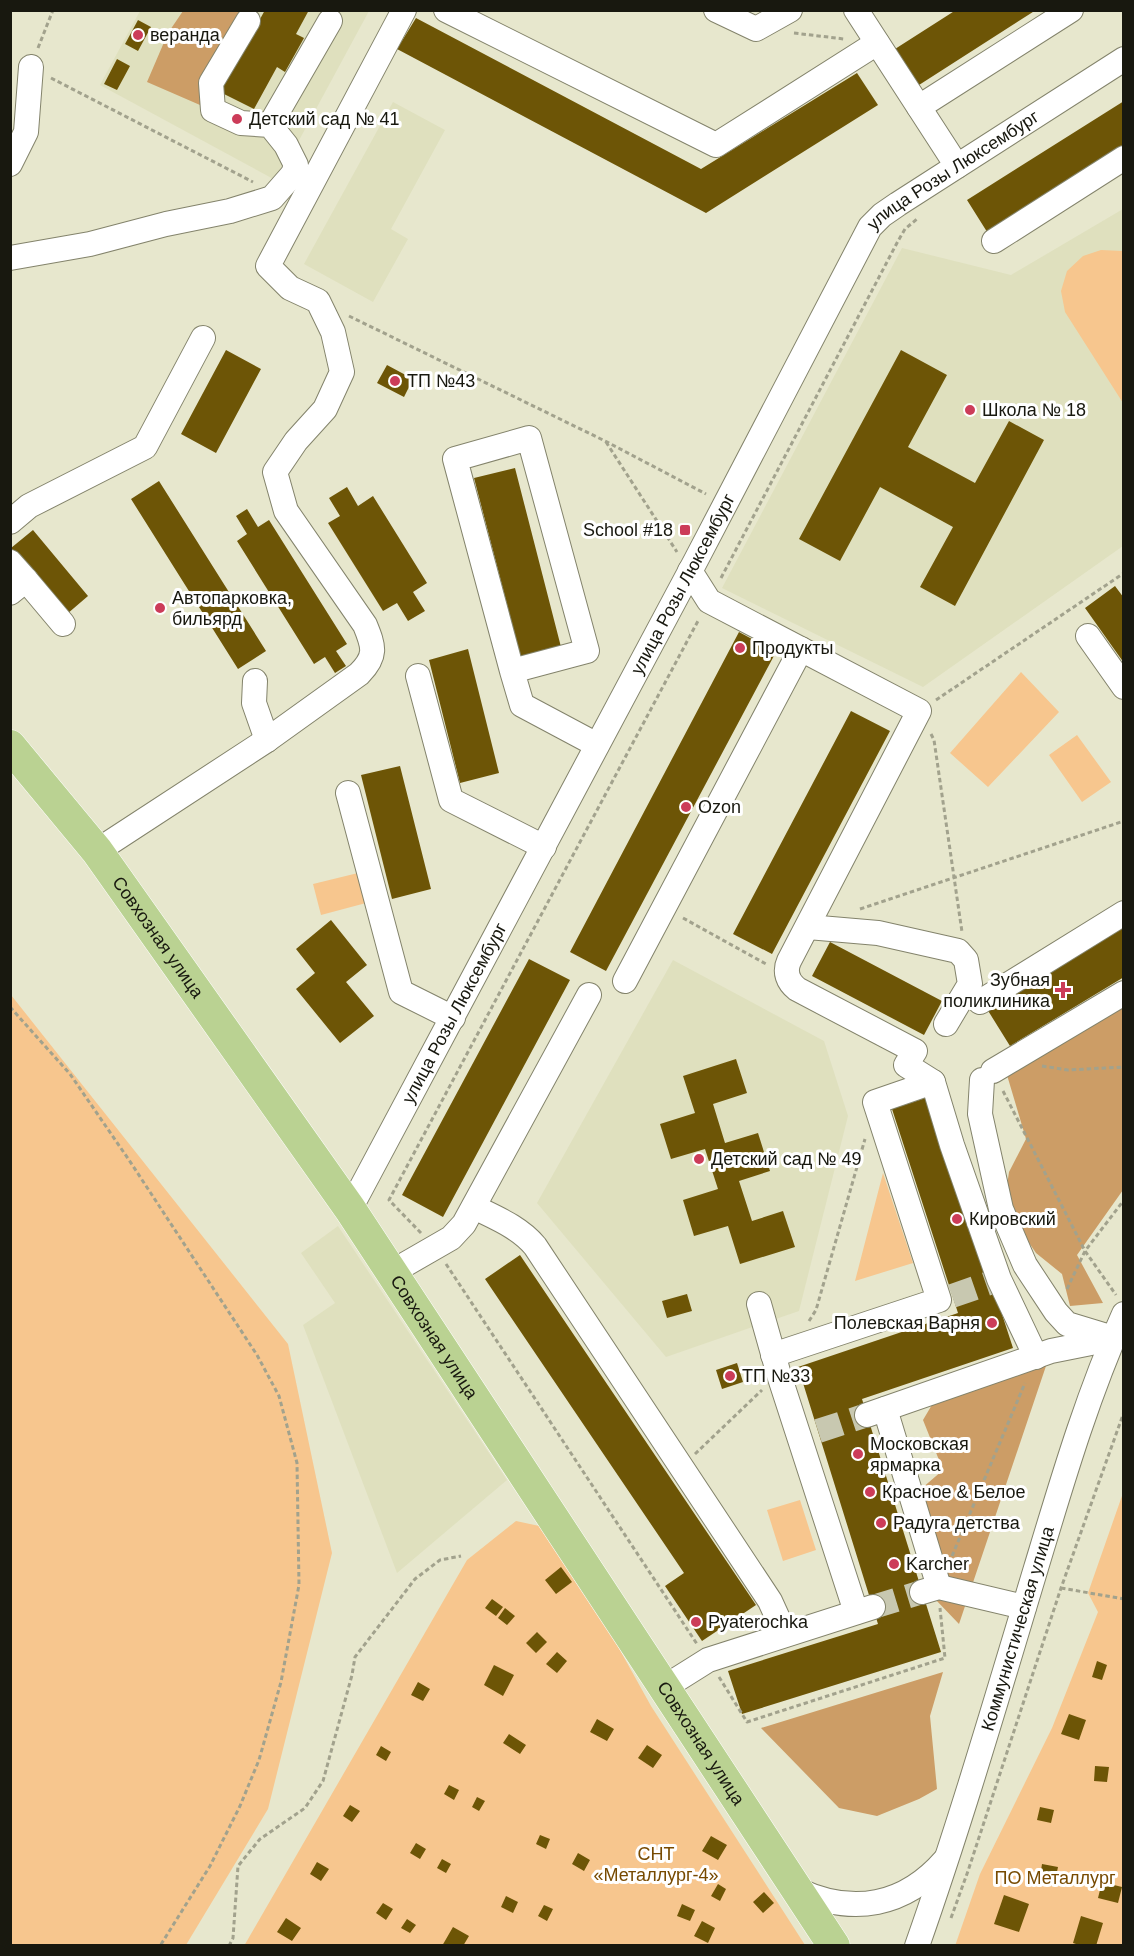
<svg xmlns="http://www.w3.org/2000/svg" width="1134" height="1956" viewBox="0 0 1134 1956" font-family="Arial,sans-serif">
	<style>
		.built { fill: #dfe0be }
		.green { fill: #f7c68e }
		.forest { fill: #cc9d66 }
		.building { fill: #6d5506 }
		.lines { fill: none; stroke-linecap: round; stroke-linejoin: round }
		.minor-tunnel { stroke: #c8c8b0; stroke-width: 24; stroke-dasharray: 24 12; stroke-linecap: butt }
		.minor-casing { stroke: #83836b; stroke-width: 26 }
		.major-casing { stroke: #fff; stroke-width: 33 }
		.path { stroke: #a2a28d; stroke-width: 3; stroke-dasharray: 4.5 3; stroke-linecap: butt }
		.minor { stroke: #fff; stroke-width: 24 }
		.major { stroke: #bad292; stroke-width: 32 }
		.poi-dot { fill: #cc3c59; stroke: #fff; stroke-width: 2 }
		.labels { text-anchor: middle; stroke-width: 6; stroke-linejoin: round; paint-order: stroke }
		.poi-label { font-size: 18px; fill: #18180f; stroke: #fff; text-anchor: start }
		.street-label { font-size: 18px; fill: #18180f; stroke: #fff }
		.park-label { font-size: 18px; fill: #774a01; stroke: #fff }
	</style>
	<rect width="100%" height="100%" fill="#e7e7cd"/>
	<path class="built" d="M140 11H369L277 181 100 85Z
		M393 102 445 130 391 229 408 239 373 302 304 264Z
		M1123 209V546L923 687 722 588 902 248 1011 275Z
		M673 960 824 1041 848 1116 799 1311 666 1357 537 1203Z
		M338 1226 507 1480 397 1573 303 1325 335 1303 301 1253Z"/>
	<path class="green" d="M1101 250 1123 251V403L1065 312 1061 291 1067 271 1083 256Z
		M1021 672 1059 712 988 787 950 753Z
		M1077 735 1111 782 1082 802 1049 755Z
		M358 873 366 903 321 915 313 884Z
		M11 995 288 1344 332 1553 268 1809 186 1945H11Z
		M883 1173 913 1263 855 1281Z
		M1123 1493V1945L955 1946 980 1874 1052 1728 1098 1612 1088 1593Z
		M800 1500 816 1550 783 1561 767 1510Z
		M516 1521 544 1527 601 1616 651 1706 805 1945 244 1946 467 1560Z"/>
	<path class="forest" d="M183 11H244L205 73 200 105 147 82 168 33Z
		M1123 982V1190L1077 1255 1103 1303 1070 1306 1062 1274 1036 1253 1004 1206 1009 1172 1026 1139 1004 1065Z
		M1047 1363 959 1624 935 1599 928 1568 940 1547 909 1528 921 1489 943 1470 923 1420 936 1398Z
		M943 1672 930 1716 937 1789 919 1799 877 1816 839 1808 761 1728Z"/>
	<path class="building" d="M265 10H309L296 34 304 38 285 72 277 67 254 109 220 92Z
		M956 10H1036L919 85 895 49Z
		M416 18 701 169 857 73 878 105 706 213 397 49Z
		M138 20 151 27 138 51 125 44Z
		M117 59 130 66 117 90 104 84Z
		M1124 101V149L989 235 967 200Z
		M226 350 261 369 216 453 181 434Z
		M901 350 947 375 908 447 975 483 1009 421 1044 440 955 606 920 587 953 527 880 487 840 561 799 539Z
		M387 365 413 379 404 397 377 383Z
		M515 468 561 647 521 658 474 478Z
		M159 481 266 651 238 669 131 499Z
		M347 487 358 506 373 496 427 583 413 592 425 611 408 621 397 603 383 611 328 523 340 516 329 498Z
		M247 509 258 527 269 520 347 644 336 651 346 666 335 673 325 657 314 664 237 541 247 534 236 516Z
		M33 530 88 596 67 614 11 548Z
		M1115 586 1124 598V663L1085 608Z
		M739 632 776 652 606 971 570 952Z
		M468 649 499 773 460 783 429 660Z
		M851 711 890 731 772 954 733 934Z
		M400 766 431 889 392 899 361 775Z
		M331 920 367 965 346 982 374 1016 340 1043 296 989 315 973 296 949Z
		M1124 926V977L1010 1046 987 1009Z
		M830 942 942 1001 924 1035 812 976Z
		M529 959 570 980 443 1217 402 1195Z
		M736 1059 747 1093 713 1104 725 1143 758 1133 770 1171 739 1181 752 1221 783 1211 795 1247 740 1264 728 1226 694 1236 683 1200 718 1189 705 1149 671 1159 660 1124 695 1113 683 1076Z
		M931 1096 1013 1348 862 1399 941 1652 742 1714 728 1671 878 1624 798 1367 958 1313 892 1109Z
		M520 1255 756 1605 702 1641 665 1586 684 1573 485 1279Z
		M687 1294 692 1311 667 1318 662 1301Z
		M737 1363 743 1382 722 1389 716 1370Z
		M561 1567 572 1582 556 1594 545 1580Z
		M492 1599 503 1607 496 1616 485 1608Z
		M505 1608 515 1616 507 1625 498 1618Z
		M537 1632 547 1642 536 1653 526 1643Z
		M557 1652 567 1661 557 1673 546 1664Z
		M1097 1661 1107 1665 1102 1680 1092 1677Z
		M494 1665 514 1675 503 1696 484 1685Z
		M418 1682 430 1689 423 1701 411 1695Z
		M1069 1714 1086 1720 1079 1740 1061 1734Z
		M597 1719 614 1729 607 1741 590 1732Z
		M509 1734 526 1745 520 1754 503 1743Z
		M647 1745 662 1755 653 1768 638 1758Z
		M381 1746 391 1752 386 1761 376 1755Z
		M1095 1766 1109 1767 1107 1782 1094 1781Z
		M449 1785 459 1790 454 1800 444 1794Z
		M477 1797 485 1801 479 1811 472 1807Z
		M350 1805 360 1811 352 1822 343 1816Z
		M1040 1807 1054 1810 1051 1823 1037 1820Z
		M540 1835 550 1839 546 1849 536 1844Z
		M711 1836 727 1845 718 1860 702 1851Z
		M416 1843 426 1849 420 1859 410 1853Z
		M578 1853 590 1860 584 1871 572 1864Z
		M442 1859 451 1864 446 1873 437 1868Z
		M317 1862 329 1869 321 1881 310 1874Z
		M1042 1864 1058 1867 1054 1886 1039 1883Z
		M1102 1882 1122 1887 1118 1903 1098 1898Z
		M718 1884 726 1889 720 1901 711 1896Z
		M764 1892 774 1903 763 1913 753 1902Z
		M1004 1895 1029 1904 1019 1932 994 1924Z
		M506 1896 518 1902 513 1913 501 1907Z
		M383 1903 393 1909 386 1920 376 1913Z
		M682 1904 695 1910 690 1921 677 1916Z
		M544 1905 553 1909 547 1921 538 1916Z
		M1081 1916 1103 1923 1096 1946H1082L1073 1943Z
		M286 1918 301 1928 292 1941 277 1932Z
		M407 1919 416 1925 410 1933 401 1928Z
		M702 1921 715 1928 708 1943 694 1936Z
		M453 1927 469 1936 463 1946H442Z"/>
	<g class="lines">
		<path class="minor-tunnel" d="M952 1296 992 1282
			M818 1431 867 1415
			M873 1607 922 1592"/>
		<defs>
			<g id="minor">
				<path d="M446 10 716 145 877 43"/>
				<path d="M716 10 756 29 790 10"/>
				<path d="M856 10 957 166"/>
				<path d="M919 107 1071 10"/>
				<path d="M270 125 330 21"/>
				<path d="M10 164 26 132 31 67"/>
				<path d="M994 241 1124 158"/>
				<path d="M10 258 90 244 166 224 230 211 272 198 293 174 296 165 286 145 270 125 241 123 213 110 211 83 248 21"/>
				<path d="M10 522 29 506 145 447 203 338"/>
				<path d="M10 562 26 580"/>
				<path d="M690 571 709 601 919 711 789 961C784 972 788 982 797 989L915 1051 906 1065 933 1082 875 1102 939 1300 773 1355"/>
				<path d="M10 593 26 580 63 624"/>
				<path d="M1088 636 1124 687"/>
				<path d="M512 671 587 651 529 438 455 459 512 671 522 705 597 745"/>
				<path d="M418 676 451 800 544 847"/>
				<path d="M255 681 254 703 267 740"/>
				<path d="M348 793 401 992 453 1018"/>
				<path d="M97 851 267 740 359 674C377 656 374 647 365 625L286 511 275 472 296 441 325 409 342 372 333 332 318 301 290 288 268 266 404 10"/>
				<path d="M808 927 878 933 958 951 966 960 970 984 946 1024"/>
				<path d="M625 981 801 649"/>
				<path d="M980 1002 1124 913"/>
				<path d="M993 1071 1124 993"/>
				<path d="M982 1080 980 1114 1001 1209 1025 1265 1056 1312 1067 1324 1113 1338"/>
				<path d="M933 1082 952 1145 999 1279 1036 1357"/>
				<path d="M474 1207C496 1218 519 1227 535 1246L770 1601 785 1634"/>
				<path id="s1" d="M350 1209 695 562 870 227 882 215 898 204 1124 59"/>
				<path d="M392 1272 451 1238 464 1224 589 995"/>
				<path d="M759 1304 779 1375 856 1612"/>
				<path d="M885 1409 939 1587"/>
				<path d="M867 1415 1051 1351 1111 1339"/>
				<path d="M922 1592 939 1587 1024 1607"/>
				<path d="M665 1687 708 1660 873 1607"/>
				<path d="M798 1890C853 1916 905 1906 945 1860"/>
				<path id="s2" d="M917 1946C961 1821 998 1694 1036 1568 1062 1482 1087 1396 1124 1314"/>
			</g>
			<g id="major">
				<path id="s3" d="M10 746 97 851 350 1209 834 1946"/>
			</g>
		</defs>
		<use href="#minor" class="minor-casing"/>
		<use href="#major" class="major-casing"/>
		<path class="path" d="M794 33 844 39
			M38 48 53 10
			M51 78 253 182
			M349 316 605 441 706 494
			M606 442 677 552
			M721 578 898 241 905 229 917 219
			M936 700 1124 573
			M931 734 934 740 962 932
			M860 909 1124 821
			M683 918 766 964
			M10 1007 70 1074 129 1160 257 1355 279 1396 297 1463 299 1585 281 1682 259 1760 240 1806 210 1866 160 1946
			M1042 1066 1068 1070 1124 1067
			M1003 1091 1085 1251 1116 1295
			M421 1233 389 1200 699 619
			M446 1264 697 1644
			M1067 1289 1085 1251 1124 1200
			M809 1321 816 1310 865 1139
			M695 1454 762 1390
			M952 1556 1025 1383
			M1061 1588 1124 1599
			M719 1677 747 1722 945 1658 940 1608
			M951 1918 968 1871 1061 1588 1124 1412
			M229 1946 233 1938 238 1866 260 1839 305 1808 323 1781 352 1675 355 1657 415 1579 440 1560 461 1556"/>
		<use href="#minor" class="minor"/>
		<use href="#major" class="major"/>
	</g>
	<g class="poi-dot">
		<circle cx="138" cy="35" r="6"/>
		<circle cx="237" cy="119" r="6"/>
		<circle cx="395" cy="381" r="6"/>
		<circle cx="970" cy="410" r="6"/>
		<rect x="679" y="524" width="12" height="12" rx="3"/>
		<circle cx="160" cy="608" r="6"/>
		<circle cx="740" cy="648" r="6"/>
		<circle cx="686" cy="807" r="6"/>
		<path d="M1060 981h6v6h6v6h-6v6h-6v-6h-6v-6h6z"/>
		<circle cx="699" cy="1159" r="6"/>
		<circle cx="957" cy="1219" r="6"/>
		<circle cx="992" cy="1323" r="6"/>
		<circle cx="730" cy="1376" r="6"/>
		<circle cx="858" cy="1454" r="6"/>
		<circle cx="870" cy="1492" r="6"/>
		<circle cx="881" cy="1523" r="6"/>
		<circle cx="894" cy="1564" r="6"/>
		<circle cx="696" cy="1622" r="6"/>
	</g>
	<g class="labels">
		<g class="poi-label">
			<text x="150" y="41">веранда</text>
			<text x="249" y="125">Детский сад № 41</text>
			<text x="407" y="387">ТП №43</text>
			<text x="982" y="416">Школа № 18</text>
			<text x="673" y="536" text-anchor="end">School #18</text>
			<text x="172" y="604">Автопарковка,<tspan x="172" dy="21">бильярд</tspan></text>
			<text x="752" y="654">Продукты</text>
			<text x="698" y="813">Ozon</text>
			<text x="1050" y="986" text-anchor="end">Зубная<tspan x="1050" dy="21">поликлиника</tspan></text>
			<text x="711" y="1165">Детский сад № 49</text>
			<text x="969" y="1225">Кировский</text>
			<text x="980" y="1329" text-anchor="end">Полевская Варня</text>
			<text x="742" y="1382">ТП №33</text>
			<text x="870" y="1450">Московская<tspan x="870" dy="21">ярмарка</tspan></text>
			<text x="882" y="1498">Красное &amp; Белое</text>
			<text x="893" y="1529">Радуга детства</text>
			<text x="906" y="1570">Karcher</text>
			<text x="708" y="1628">Pyaterochka</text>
		</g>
		<g class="street-label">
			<text dy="6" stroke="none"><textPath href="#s1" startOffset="1212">улица Розы Люксембург</textPath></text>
			<text dy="6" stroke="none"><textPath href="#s1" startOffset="708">улица Розы Люксембург</textPath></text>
			<text dy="6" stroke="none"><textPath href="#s3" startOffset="242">Совхозная улица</textPath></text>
			<text dy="6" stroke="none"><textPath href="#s1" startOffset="222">улица Розы Люксембург</textPath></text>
			<text dy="6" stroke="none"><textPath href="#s3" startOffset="728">Совхозная улица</textPath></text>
			<text dy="6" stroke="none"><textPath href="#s2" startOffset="333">Коммунистическая улица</textPath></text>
			<text dy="6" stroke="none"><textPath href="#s3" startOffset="1214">Совхозная улица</textPath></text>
		</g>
		<g class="park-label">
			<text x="656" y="1860">СНТ<tspan x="656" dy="21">«Металлург-4»</tspan></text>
			<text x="1055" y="1884">ПО Металлург</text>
		</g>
	</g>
	<rect width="1134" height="1956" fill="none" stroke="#18180f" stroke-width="24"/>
</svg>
